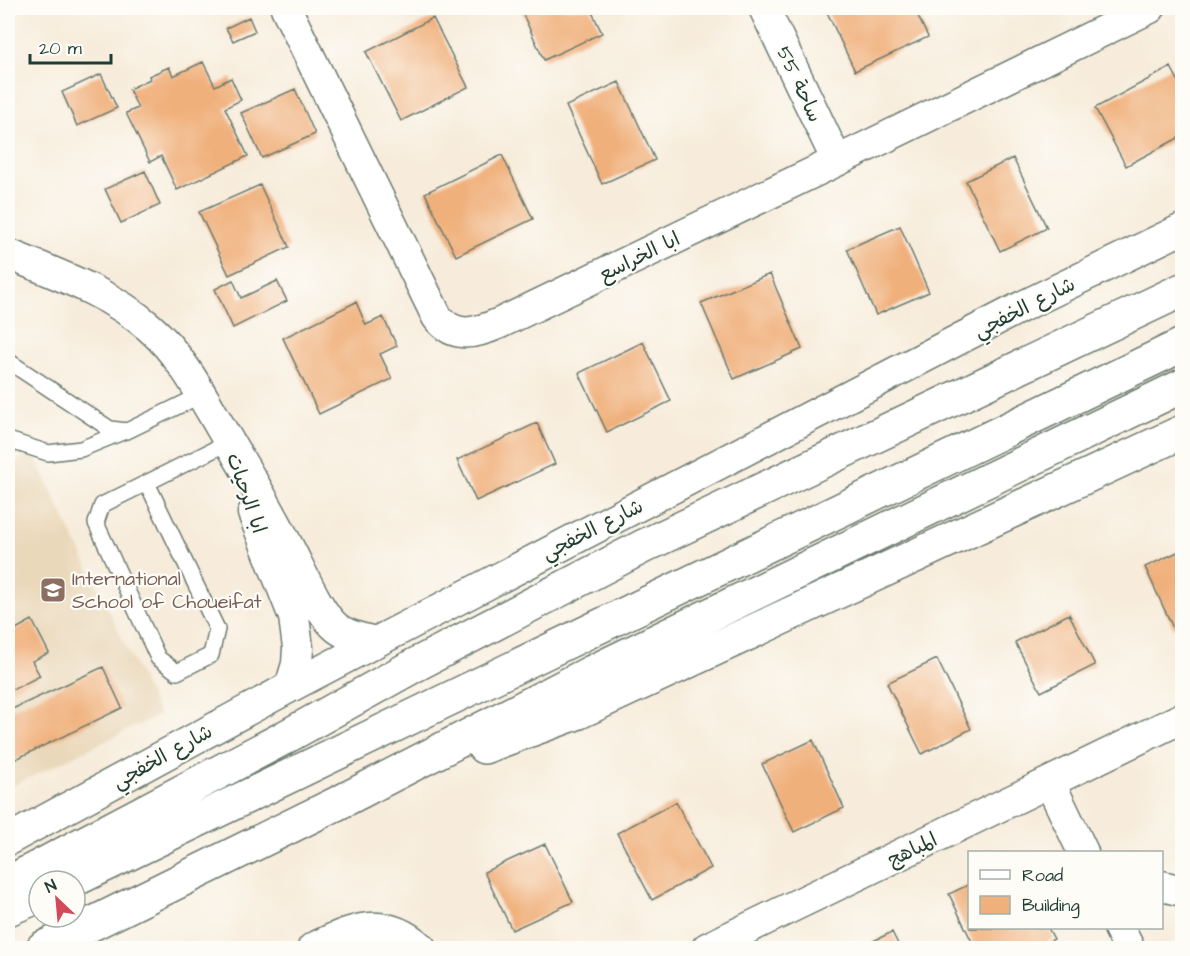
<svg xmlns="http://www.w3.org/2000/svg" width="1190" height="956" viewBox="0 0 1190 956" font-family="'Architects Daughter','Playpen Sans Arabic',sans-serif">
	<style>
		.built { fill: #ead8ba }
		.building { fill: #f0b07c }
		.lines { fill: none; stroke-linecap: round; stroke-linejoin: round }
		.service-casing { stroke: #6b7a6e; stroke-width: 18 }
		.minor-casing { stroke: #6b7a6e; stroke-width: 33 }
		.trunk-casing { stroke: #6b7a6e; stroke-width: 36 }
		.service { stroke: #fff; stroke-width: 15 }
		.minor { stroke: #fff; stroke-width: 30 }
		.trunk { stroke: #fff; stroke-width: 33 }
		.labels { text-anchor: middle; stroke-width: 4.5; stroke-linejoin: round; paint-order: stroke }
		.street-label { font-size: 20px; fill: #1f3d34; stroke: #fdfcf7 }
		.education-label { font-size: 20px; fill: #785e54; stroke: #fdfcf7; text-anchor: start }
	</style>
	<rect width="100%" height="100%" fill="#fdfcf7"/>
	<filter id="ink" filterUnits="userSpaceOnUse"><feTurbulence type="fractalNoise" baseFrequency=".0167" numOctaves="2"/><feDisplacementMap in="SourceGraphic" scale="12" xChannelSelector="R" yChannelSelector="G"/><feConvolveMatrix kernelMatrix="1 2 1 2 8 2 1 2 1" color-interpolation-filters="sRGB"/></filter>
	<filter id="wash" filterUnits="userSpaceOnUse"><feTurbulence type="fractalNoise" baseFrequency=".008" numOctaves="4" result="noise"/><feDisplacementMap in="SourceGraphic" scale="24" xChannelSelector="R" yChannelSelector="G"/><feGaussianBlur stdDeviation="1.35" result="paint"/><feColorMatrix in="noise" values="0 0 0 0 0 0 0 0 0 0 0 0 0 0 0 0 0 1.4 0 .05"/><feComposite in="paint" operator="in"/></filter>
	<g filter="url(#wash)">
		<rect width="100%" height="100%" fill="#f7ecdb"/>
		<path class="built" d="M33 453 159 715 8 788V465Z"/>
		<g id="blocks">
			<path class="building" d="M520 8H590L602 33 544 60Z
				M825 8H914L928 37 855 71Z
				M249 17 255 31 233 41 226 28Z
				M433 18 468 87 401 121 366 52Z
				M203 62 215 86 231 78 241 100 225 108 248 156 177 190 161 156 150 162 126 113 138 108 129 89 150 79 149 76 169 67 173 76Z
				M1171 67 1182 88V136L1126 166 1095 108Z
				M101 74 117 108 77 126 62 92Z
				M619 82 655 160 602 184 566 106Z
				M295 89 315 134 262 158 241 113Z
				M502 155 533 219 456 256 425 193Z
				M1013 158 1047 228 1000 251 966 181Z
				M145 171 160 205 121 223 105 189Z
				M260 185 289 247 229 275 199 212Z
				M900 226 929 292 876 315 847 249Z
				M770 274 802 349 734 379 701 303Z
				M233 280 241 298 277 281 287 301 233 328 215 289Z
				M356 302 366 325 383 317 397 346 380 354 392 379 319 414 283 338Z
				M643 342 671 401 607 432 579 373Z
				M537 423 555 464 476 501 457 460Z
				M1182 550V623L1173 628 1145 567Z
				M1069 614 1095 665 1041 692 1015 642Z
				M12 620 16 629 32 620 49 653 32 661 40 676 8 692V622Z
				M937 659 971 729 922 754 887 683Z
				M103 667 122 708 10 762 8 752V711Z
				M813 740 844 808 794 832 762 764Z
				M676 802 711 868 652 900 617 833Z
				M545 844 573 902 512 930 484 872Z
				M970 884V928H1048L1054 939 1035 948H975L949 894Z
				M892 932 900 948H859Z"/>
		</g>
	</g>
	<g filter="url(#ink)">
		<use href="#blocks" fill-opacity="0" stroke="#6b7a6e" stroke-width="1.5"/>
		<g class="lines">
			<defs>
				<path id="service" d="M8 361 110 429 127 431 201 395
					M8 440 48 453 81 449 125 431
					M147 483 217 629 211 655 177 672 158 658 96 523 102 505 229 442"/>
				<path id="minor" d="M286 8 437 317C455 340 477 333 500 323L837 161 1150 8
					M764 8 837 161
					M8 254C56 274 109 292 149 327 182 355 203 398 225 435 247 472 269 508 288 546 300 568 319 614 337 628 347 636 363 639 376 642
					M253 513 294 617 298 648 297 664 290 687
					M1050 783 1083 852
					M8 840 290 687 376 642 1023 306 1182 229
					M1162 886 1182 891
					M1119 928 1129 948
					M313 948C352 929 384 914 421 948
					M707 948 1182 718"/>
				<path id="trunk" d="M484 747 579 712 1182 432
					M72 881 1182 345
					M8 883 282 739 415 665 644 546 1182 290
					M8 909 39 896
					M43 948 342 801 592 672 1182 386"/>
			</defs>
			<use href="#service" class="service-casing"/>
			<use href="#minor" class="minor-casing"/>
			<use href="#trunk" class="trunk-casing"/>
			<use href="#service" class="service"/>
			<use href="#minor" class="minor"/>
			<use href="#trunk" class="trunk"/>
		</g>
	</g>
	<defs>
		<symbol id="school-square" viewBox="-11 -11 22 22"><rect x="-9" y="-9" width="18" height="18" rx="4" fill="#8d6e63" stroke="#fdfcf7"/><path d="M0-5L7-2L0 1L-7-2ZM-4 1L0 2.5L4 1V4Q0 6-4 4Z" fill="#fff"/></symbol>
	</defs>
	<g fill-rule="evenodd">
		<use href="#school-square" x="38" y="575" width="30" height="30"/>
	</g>
	<g class="labels">
		<g class="street-label">
			<text transform="translate(800 84) rotate(65)" y="7">ساحة 55</text>
			<text transform="translate(639 256) rotate(-26)" y="7">ابا الخراسع</text>
			<text transform="translate(1024 307) rotate(-27)" y="7">شارع الخفجي</text>
			<text transform="translate(247 493) rotate(71)" y="7">ابا الرحيات</text>
			<text transform="translate(592 529) rotate(-27)" y="7">شارع الخفجي</text>
			<text transform="translate(162 756) rotate(-29)" y="7">شارع الخفجي</text>
			<text transform="translate(912 849) rotate(-26)" y="7">المباهج</text>
		</g>
		<g class="education-label">
			<text x="72" y="585">International<tspan x="72" dy="23">School of Choueifat</tspan></text>
		</g>
	</g>
	<rect width="1190" height="956" fill="none" stroke="#fdfcf7" stroke-width="30"/>
	<rect x="968" y="851" width="195" height="78" fill="#fdfcf7" stroke="#a4b0a9" stroke-width="1.5"/>
	<rect x="980" y="870" width="30" height="9" fill="#ffffff" stroke="#a4b0a9" stroke-width="1.5"/>
	<text x="1022" y="881" font-size="18" fill="#1f3d34">Road</text>
	<rect x="980" y="896" width="30" height="18" fill="#f0b07c" stroke="#a4b0a9" stroke-width="1.5"/>
	<text x="1022" y="911" font-size="18" fill="#1f3d34">Building</text>
	<g transform="translate(57 899) rotate(334)"><circle r="28" fill="#fdfcf7" stroke="#a4b0a9" stroke-width="1.5"/>
	<path d="M0-4.5L10 22L0 15L-10 22Z" fill="#d1495b"/>
	<text y="-9" font-size="16" font-weight="bold" text-anchor="middle" fill="#1f3d34">N</text>
	</g>
	<path d="M30 54v9h81v-9" fill="none" stroke="#1f3d34" stroke-width="3"/>
	<text x="39" y="54" font-size="18" fill="#1f3d34" stroke="#fdfcf7" stroke-width="4.5" paint-order="stroke">20 m</text>
</svg>
